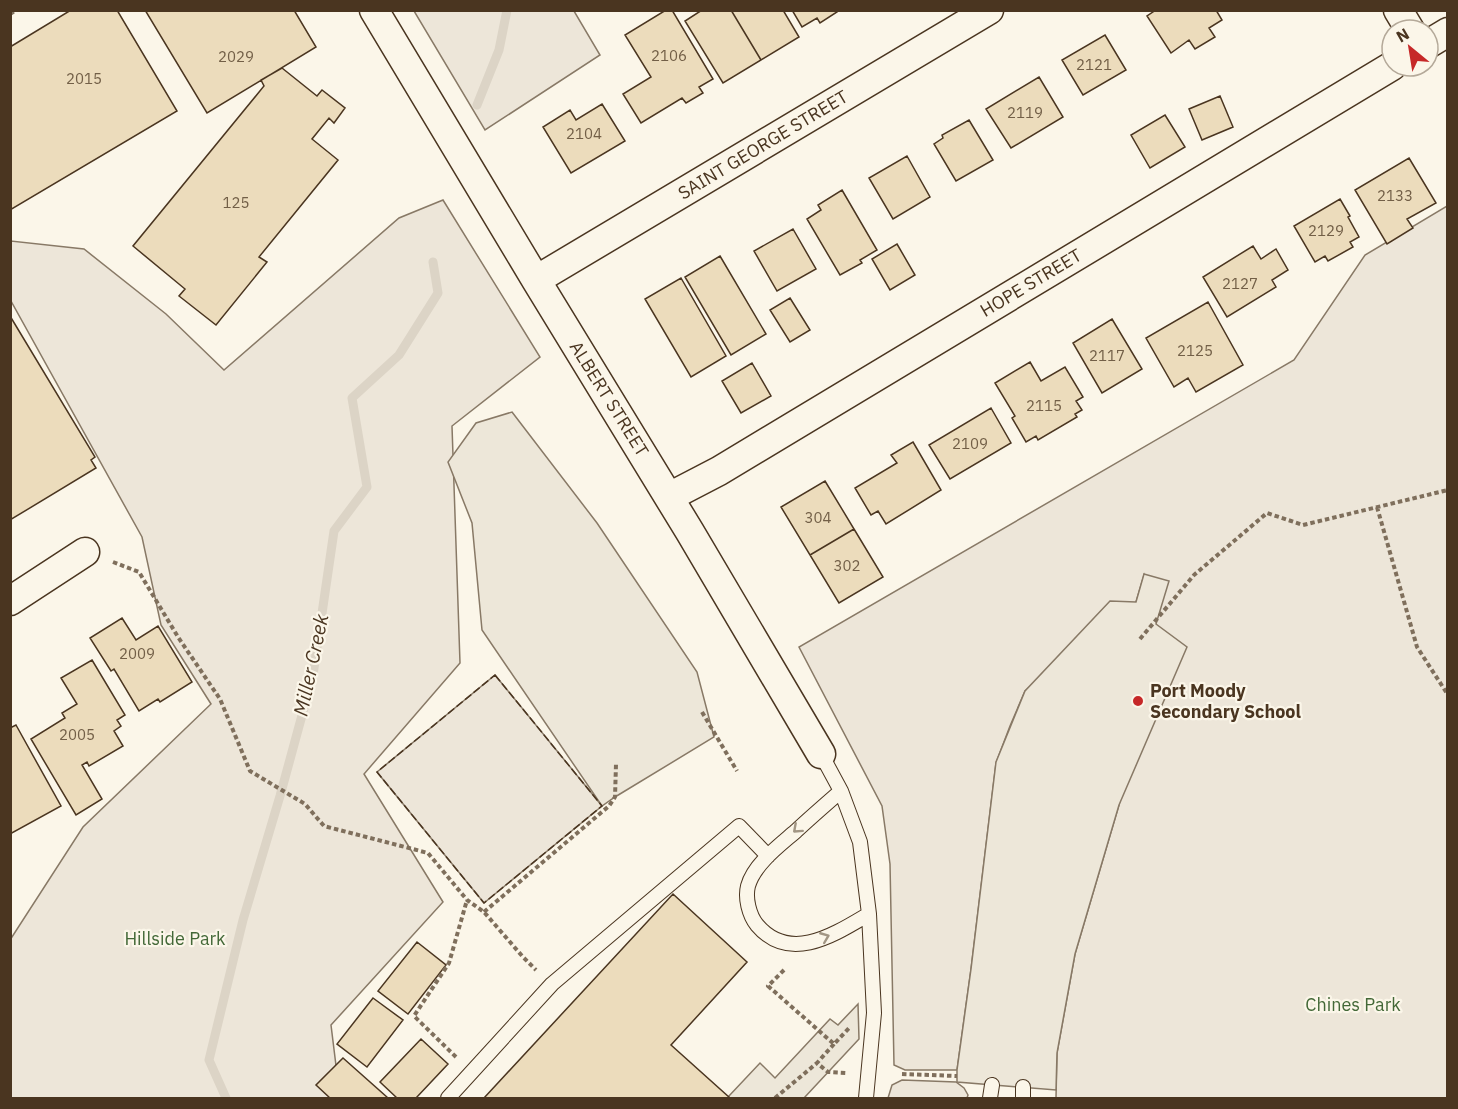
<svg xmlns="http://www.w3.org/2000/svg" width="1458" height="1109" viewBox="0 0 1458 1109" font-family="'IBM Plex Sans',sans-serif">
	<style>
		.green { fill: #ede6d9; stroke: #887966; stroke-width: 1.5 }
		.parking { fill: #ede7d9; stroke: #887966; stroke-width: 1.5 }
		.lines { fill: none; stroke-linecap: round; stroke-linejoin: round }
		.stream { stroke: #dcd4c6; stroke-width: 9 }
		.building { fill: #ecdcbc; stroke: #4a3520; stroke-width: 1.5 }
		.lane-casing { stroke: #4a3520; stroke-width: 16 }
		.street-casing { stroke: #4a3520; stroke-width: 31 }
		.path { stroke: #7f6f5c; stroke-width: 4; stroke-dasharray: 4.5 3; stroke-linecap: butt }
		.lane { stroke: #fbf6e9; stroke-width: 14 }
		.street { stroke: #fbf6e9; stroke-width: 28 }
		.fence { stroke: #4a3520; stroke-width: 1.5; stroke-dasharray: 8 3; stroke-linecap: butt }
		.oneway { stroke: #a29684 }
		.poi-dot { fill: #c62828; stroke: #fbf6e9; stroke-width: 2 }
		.labels { text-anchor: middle; stroke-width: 4.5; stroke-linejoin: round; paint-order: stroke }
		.number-label { font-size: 15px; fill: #725f47 }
		.street-label { font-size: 18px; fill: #4a3520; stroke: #fbf6e9 }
		.poi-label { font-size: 18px; font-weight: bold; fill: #4a3520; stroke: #fbf6e9; text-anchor: start }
		.park-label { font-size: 18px; fill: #436837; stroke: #fbf6e9 }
		.water-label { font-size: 20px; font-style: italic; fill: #4a3520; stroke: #fbf6e9 }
	</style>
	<rect width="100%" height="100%" fill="#fbf6e9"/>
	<path class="green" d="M414 11H574L600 55 485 130Z
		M443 200 540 357 452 426 460 663 364 774 443 902 331 1025 340 1098H11L10 940 83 827 211 704 161 625 142 537 11 301V241L84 249 166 314 224 370 399 218Z
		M1447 206V1098H1056L1057 1053 1075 954 1119 805 1156 624 1144 575 1136 602 1025 691 1010 726 996 763 971 969 957 1070H905L894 1065 890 864 882 806 799 647 1294 360 1365 255Z
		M495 675 602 806 484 903 377 772Z
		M902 1080 956 1082 964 1088 968 1095 967 1098H888L892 1085Z"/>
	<path class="parking" d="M512 412 597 523 697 672 714 737 615 797 602 806 482 630 472 523 448 462 476 423Z
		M1144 574 1169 581 1156 624 1187 647 1119 805 1075 954 1057 1053 1056 1090 957 1082V1070L971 969 996 762 1025 691 1110 601 1136 602Z
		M858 1004 859 1039 804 1098H730L728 1097 760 1063 775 1078 830 1019 838 1025Z"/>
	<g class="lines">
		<path class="stream" d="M477 105 499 50 507 10
			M226 1098 209 1060 243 920 280 796 313 675 334 531 367 487 352 398 399 355 438 293 433 262"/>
	</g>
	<path class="building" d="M71 10H117L177 111 10 210V47Z
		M145 10H294L316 47 207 113Z
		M666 10H672L713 79 699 87 703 93 686 103 682 98 641 123 623 94 651 77 625 35Z
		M702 10H731L761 60 723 83 685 21Z
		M731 10H783L799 37 761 60Z
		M792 10H836L837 12 820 23 817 18 802 27Z
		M1156 10H1216L1222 20 1209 28 1215 37 1195 49 1189 40 1171 53 1147 16Z
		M1105 35 1126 70 1083 95 1062 60Z
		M282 68 317 96 322 90 345 108 334 123 329 118 312 139 338 160 259 257 267 262 216 325 179 296 185 289 133 246 264 86 261 80Z
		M1039 77 1063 117 1011 148 986 109Z
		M1220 96 1233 127 1202 140 1189 109Z
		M602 104 625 141 571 173 543 127 570 110 576 120Z
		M1165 115 1185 147 1150 168 1131 135Z
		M969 120 993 160 956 181 934 144 943 138 942 135Z
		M907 156 930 197 893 219 869 178Z
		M1409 158 1436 203 1407 219 1413 228 1387 244 1355 190Z
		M842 190 877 250 860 260 862 263 840 275 807 219 821 210 818 205Z
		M1340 199 1350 216 1348 217 1359 237 1350 242 1353 247 1328 261 1325 256 1315 262 1294 226Z
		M793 229 816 269 777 291 754 251Z
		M897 244 915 275 890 290 872 259Z
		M1253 246 1261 259 1276 249 1288 270 1272 280 1276 287 1227 317 1203 277Z
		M720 256 766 334 731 355 685 277Z
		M681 278 726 356 691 377 645 299Z
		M790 298 810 330 790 342 770 310Z
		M1208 302 1243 365 1196 392 1188 378 1174 387 1146 338Z
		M10 316 95 457 91 460 96 468 10 520Z
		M1112 319 1142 369 1102 393 1073 343Z
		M1030 362 1041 381 1065 367 1083 397 1076 401 1082 410 1075 414 1077 417 1038 440 1036 436 1026 442 1012 418 1015 416 995 383Z
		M752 363 771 396 741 413 722 381Z
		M991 408 1011 443 950 479 929 445Z
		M913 442 941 490 886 524 878 511 871 515 855 488 897 463 891 455Z
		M825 481 854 529 810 555 781 507Z
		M854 529 883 577 839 603 810 555Z
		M122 618 136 640 158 626 192 682 160 702 158 699 139 711 114 669 111 671 90 638Z
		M92 660 125 715 117 720 121 726 114 731 123 746 89 766 87 762 82 765 102 799 76 815 31 739 65 718 62 713 77 704 61 678Z
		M16 725 61 806 10 834V728Z
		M673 894 747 962 671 1045 730 1098H484Z
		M673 894 747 962 671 1045 730 1098H484Z
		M417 942 446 965 408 1014 378 991Z
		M417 942 446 965 408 1014 378 991Z
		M373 998 403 1020 367 1067 337 1044Z
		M373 998 403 1020 367 1067 337 1044Z
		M421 1039 448 1064 416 1098H397L380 1082Z
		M421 1039 448 1064 416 1098H397L380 1082Z
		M343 1058 388 1098H330L316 1085Z
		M343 1058 388 1098H330L316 1085Z"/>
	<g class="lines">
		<defs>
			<path id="lane" d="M821 754 841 791 860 842 869 914 874 1013 866 1098
				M841 791C826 804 811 817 796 831 780 845 754 864 748 886 745 898 749 915 757 925 790 964 835 934 869 914
				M1023 1087V1098
				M448 1098 552 984 739 826 768 856
				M990 1098 992 1085"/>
			<path id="street" d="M374 10 536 280 690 532 821 754
				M1398 10 1410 30
				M1428 44 1448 32
				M536 280 989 10
				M669 497 719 471 1392 66
				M10 601 85 552"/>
		</defs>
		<use href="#lane" class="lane-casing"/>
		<use href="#street" class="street-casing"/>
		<path class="path" d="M10 14 16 10
			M1377 507 1417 647 1448 695
			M113 562 139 572 178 637 220 699 250 771 305 804 324 826 428 853 467 900 484 912 523 957 536 970
			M1140 639 1194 575 1267 513 1303 525 1448 490
			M702 712 737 771
			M484 912 609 806 615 797 616 764
			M784 970 768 986 834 1044 850 1027
			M834 1044 817 1063 828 1072 846 1073
			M456 1057 414 1016 449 963 467 900
			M902 1074 957 1076
			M775 1098 817 1063"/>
		<use href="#lane" class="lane"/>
		<use href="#street" class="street"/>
		<path class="fence" d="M495 675 602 806 484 903 377 772Z"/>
	</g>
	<defs><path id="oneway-chevron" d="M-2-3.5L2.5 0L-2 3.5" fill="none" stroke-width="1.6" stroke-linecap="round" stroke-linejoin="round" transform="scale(1.5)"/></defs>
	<g class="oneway">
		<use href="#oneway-chevron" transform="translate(797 829) rotate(138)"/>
		<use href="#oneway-chevron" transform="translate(825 937) rotate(-22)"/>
	</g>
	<circle class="poi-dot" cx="1138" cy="701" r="6"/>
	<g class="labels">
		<g class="number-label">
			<text x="669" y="61">2106</text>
			<text x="236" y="62">2029</text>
			<text x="1094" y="70">2121</text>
			<text x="84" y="84">2015</text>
			<text x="1025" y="118">2119</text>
			<text x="584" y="139">2104</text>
			<text x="1395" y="201">2133</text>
			<text x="236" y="208">125</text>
			<text x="1326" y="236">2129</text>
			<text x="1240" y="289">2127</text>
			<text x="1195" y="356">2125</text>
			<text x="1107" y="361">2117</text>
			<text x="1044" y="411">2115</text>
			<text x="970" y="449">2109</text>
			<text x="818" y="523">304</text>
			<text x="847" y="571">302</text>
			<text x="137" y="659">2009</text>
			<text x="77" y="740">2005</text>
		</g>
		<g class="street-label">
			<text transform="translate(763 145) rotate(-31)" y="6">SAINT GEORGE STREET</text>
			<text transform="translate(1031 283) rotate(-31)" y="6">HOPE STREET</text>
			<text transform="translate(609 399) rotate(58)" y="6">ALBERT STREET</text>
		</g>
		<g class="poi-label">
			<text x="1150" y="697">Port Moody<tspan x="1150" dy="21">Secondary School</tspan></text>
		</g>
		<g class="park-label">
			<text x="175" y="945">Hillside Park</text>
			<text x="1353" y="1011">Chines Park</text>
		</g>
		<g class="water-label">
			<text transform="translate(311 665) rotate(-78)" y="7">Miller Creek</text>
		</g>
	</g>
	<rect width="1458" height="1109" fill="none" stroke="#4a3520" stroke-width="24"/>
	<g transform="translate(1410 48) rotate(330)"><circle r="28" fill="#fbf6e9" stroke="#b4a999" stroke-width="1.5"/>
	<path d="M0-4.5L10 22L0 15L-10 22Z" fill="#c62828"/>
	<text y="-9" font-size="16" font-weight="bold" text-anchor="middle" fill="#4a3520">N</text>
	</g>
</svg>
